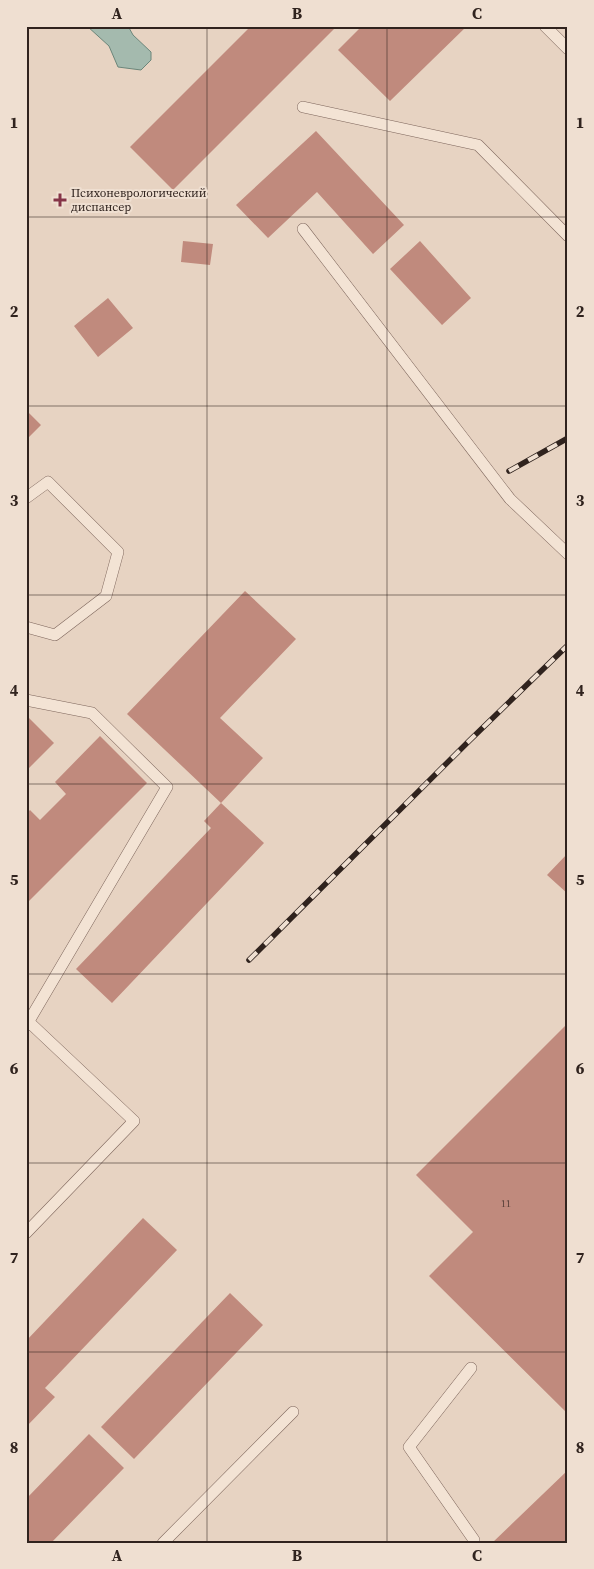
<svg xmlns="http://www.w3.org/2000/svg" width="594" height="1569" viewBox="0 0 594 1569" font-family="'Source Serif 4',serif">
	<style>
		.water { fill: #a4baae; stroke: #6c867a }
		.building { fill: #c08a7d }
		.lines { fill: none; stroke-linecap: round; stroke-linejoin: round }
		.lane-casing { stroke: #7e665c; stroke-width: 12 }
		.lane { stroke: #f3e3d4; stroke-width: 11 }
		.rail-casing { stroke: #30231e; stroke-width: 5.5 }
		.rail { stroke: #efdfd1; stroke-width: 4; stroke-dasharray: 11; stroke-linecap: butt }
		.grid { fill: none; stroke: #30231e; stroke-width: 1; stroke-opacity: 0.55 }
		.poi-dot { fill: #853447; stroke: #efdfd1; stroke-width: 2 }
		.labels { text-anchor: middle; stroke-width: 4; stroke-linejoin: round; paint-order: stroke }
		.number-label { font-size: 10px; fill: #543d36 }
		.poi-label { font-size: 12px; fill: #30231e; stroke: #efdfd1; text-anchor: start }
		.neatline { fill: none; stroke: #30231e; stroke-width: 2 }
		.grid-label { font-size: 16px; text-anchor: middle; font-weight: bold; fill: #30231e }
	</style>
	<rect width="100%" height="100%" fill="#e7d3c2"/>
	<path class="water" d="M87 26H128L133 35 151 52V60L141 70 118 67 109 46Z"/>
	<path class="building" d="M251 26H337L173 190 130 147Z
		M362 26H467L390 101 338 50Z
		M316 131 404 225 373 254 317 192 268 238 236 205Z
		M183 241 213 244 210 265 181 262Z
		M420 241 471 298 442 325 390 269Z
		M108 298 133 328 98 357 74 326Z
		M26 410 41 425 26 440Z
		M245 591 296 639 220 718 263 758 221 803 127 714Z
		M26 715 54 743 26 771Z
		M100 736 147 783 26 904V814L30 810 40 820 66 794 55 782Z
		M221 803 264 843 112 1003 76 969 211 828 204 821Z
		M568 853V894L547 875Z
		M568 1023V1414L429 1276 473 1232 416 1175Z
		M143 1218 177 1250 45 1388 55 1397 26 1427V1341Z
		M230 1293 263 1325 134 1459 101 1427Z
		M89 1434 124 1468 51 1543H26V1499Z
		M568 1470V1543H492Z"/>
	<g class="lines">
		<defs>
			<path id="lane" d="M545 26 568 49
				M303 107 478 145 568 236
				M303 229 510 499 568 554
				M26 498 48 482 118 552 106 596 55 635 26 627
				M26 700 92 713 167 787 26 1026
				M26 1233 134 1121 30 1023
				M471 1368 409 1447 474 1540V1543
				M163 1543 293 1412"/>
		</defs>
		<use href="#lane" class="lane-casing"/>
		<use href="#lane" class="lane"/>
		<defs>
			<path id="rail" d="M509 471 568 438
				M249 960 469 741 568 645"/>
		</defs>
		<use href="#rail" class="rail-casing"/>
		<use href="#rail" class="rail"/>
	</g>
	<path class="grid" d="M207 26V1543M387 26V1543M26 217H568M26 406H568M26 595H568M26 784H568M26 974H568M26 1163H568M26 1352H568"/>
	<path class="poi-dot" d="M57.5 192.5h5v5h5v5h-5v5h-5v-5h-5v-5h5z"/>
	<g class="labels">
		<g class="number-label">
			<text x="506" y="1207">11</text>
		</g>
		<g class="poi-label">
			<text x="71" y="197">Психоневрологический<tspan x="71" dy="14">диспансер</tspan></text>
		</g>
	</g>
	<rect width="594" height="1569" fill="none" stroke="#efdfd1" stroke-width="55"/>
	<rect x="28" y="28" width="538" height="1514" class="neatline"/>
	<g class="grid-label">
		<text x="117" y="19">A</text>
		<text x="297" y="19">B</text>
		<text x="477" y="19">C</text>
		<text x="14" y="128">1</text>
		<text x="580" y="128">1</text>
		<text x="14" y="317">2</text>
		<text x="580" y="317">2</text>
		<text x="14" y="506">3</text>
		<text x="580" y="506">3</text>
		<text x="14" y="696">4</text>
		<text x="580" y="696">4</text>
		<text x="14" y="885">5</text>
		<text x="580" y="885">5</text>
		<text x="14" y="1074">6</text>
		<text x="580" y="1074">6</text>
		<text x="14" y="1263">7</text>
		<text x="580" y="1263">7</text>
		<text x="14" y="1453">8</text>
		<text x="580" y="1453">8</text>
		<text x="117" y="1561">A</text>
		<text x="297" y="1561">B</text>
		<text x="477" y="1561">C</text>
	</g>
</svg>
